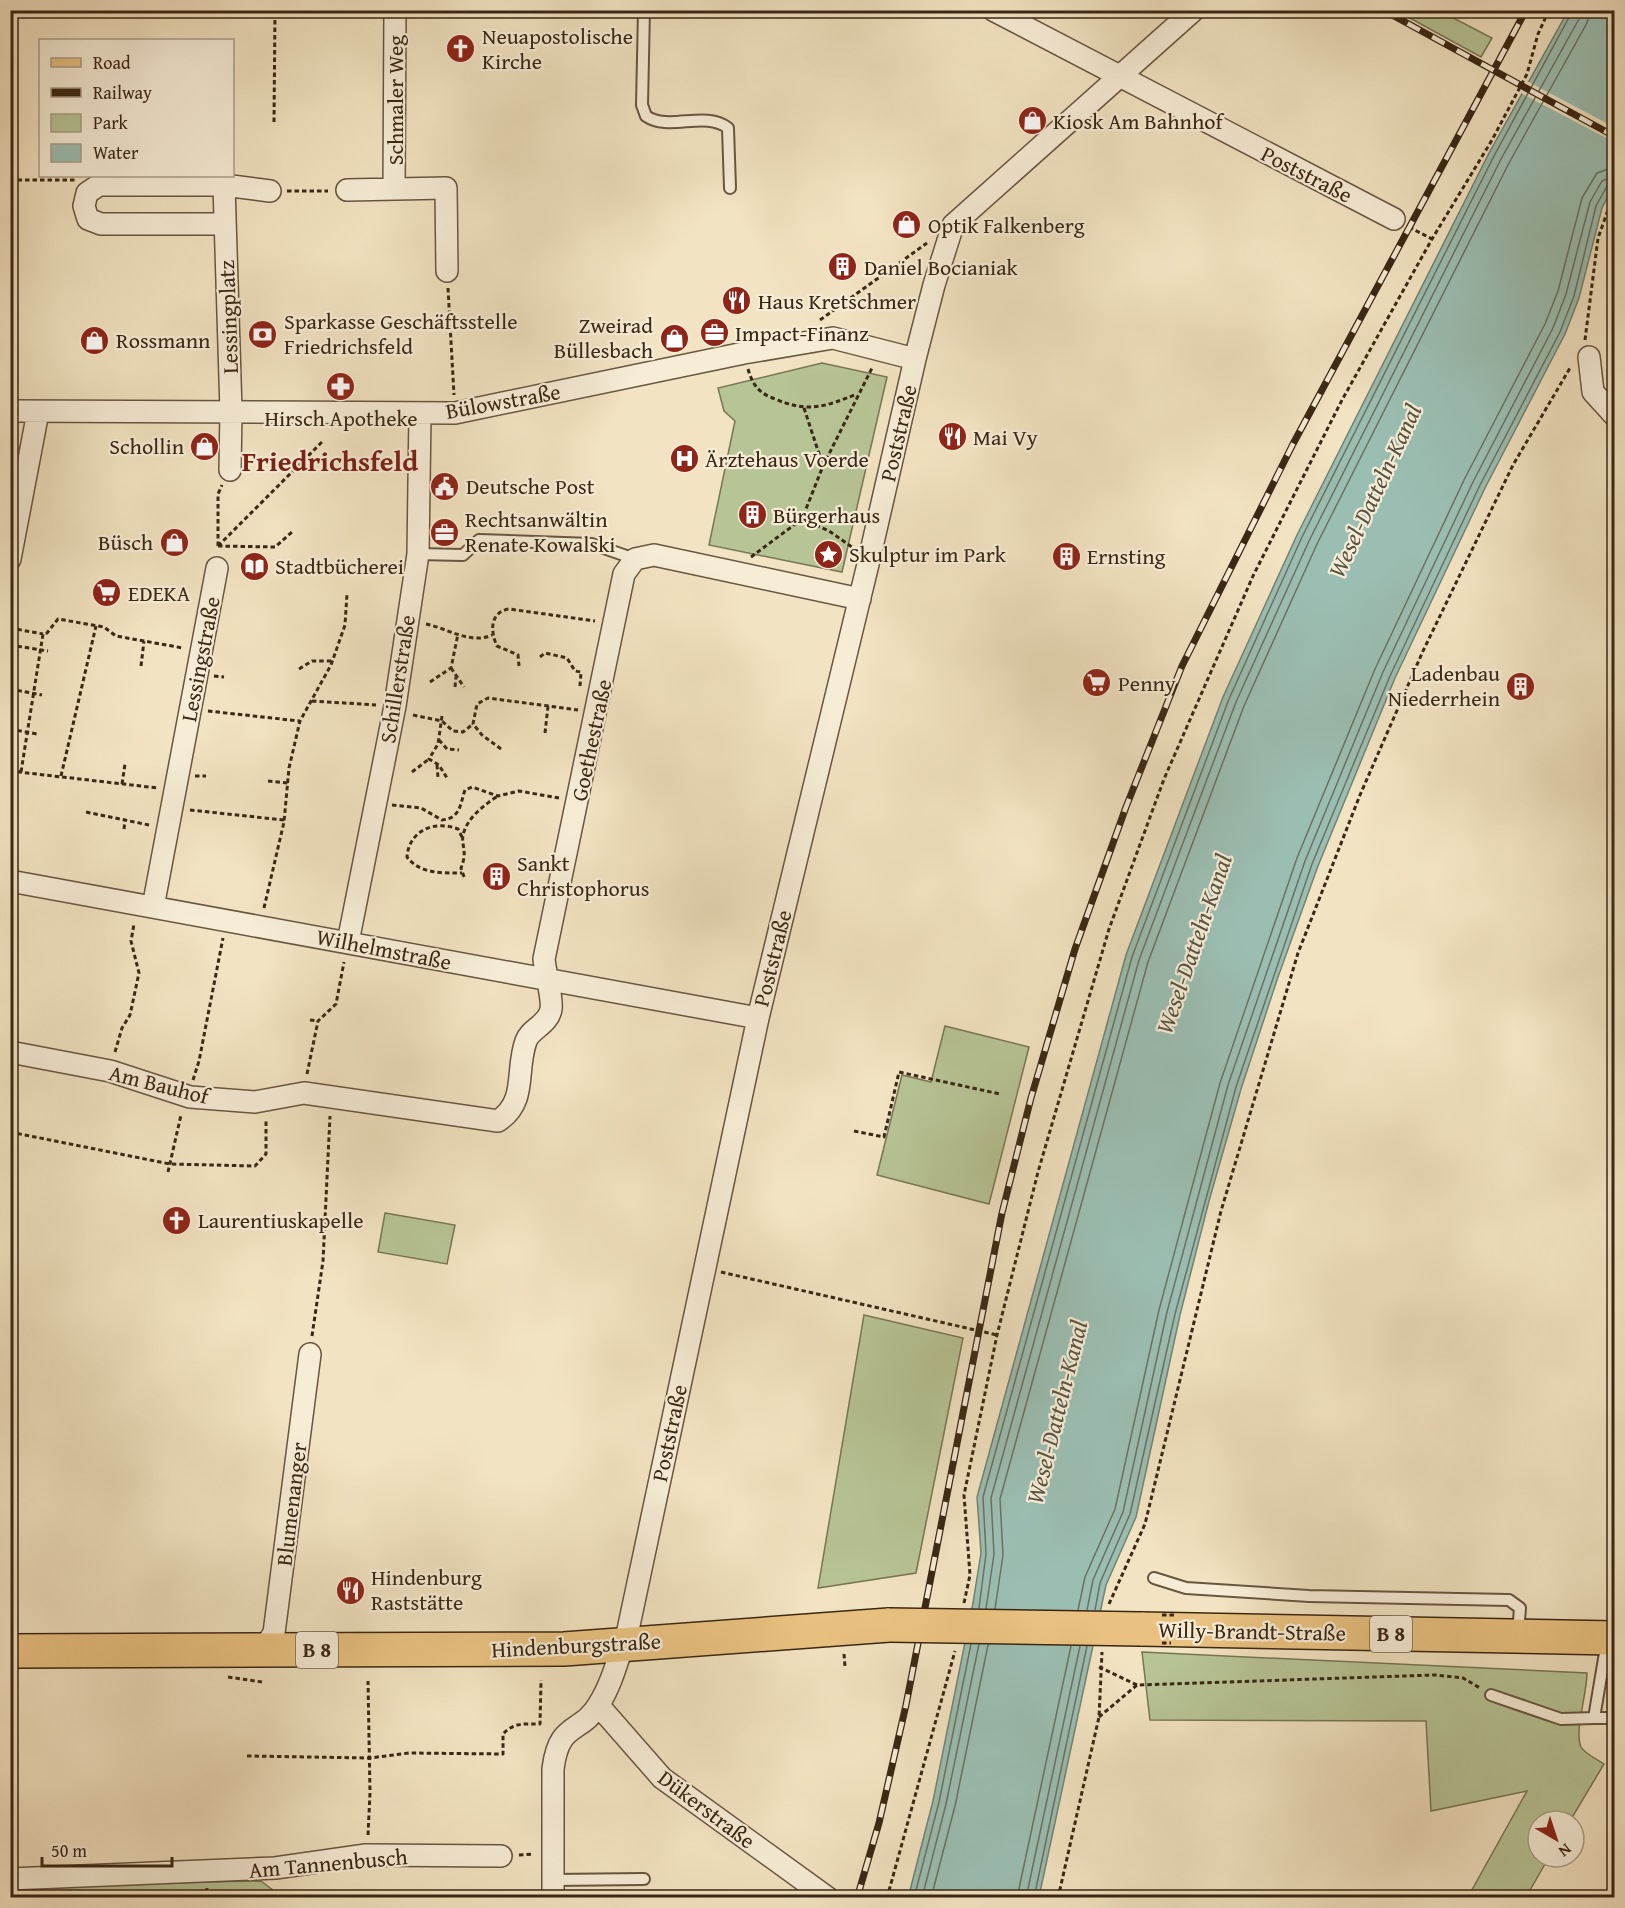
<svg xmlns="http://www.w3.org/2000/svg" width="1625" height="1908" viewBox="0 0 1625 1908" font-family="'Gentium Book Plus',serif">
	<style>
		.green { fill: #b7c496; stroke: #787655; stroke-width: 1.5 }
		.water { fill: #9bbeb2; stroke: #748273; stroke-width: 1.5 }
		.pier { fill: #f2e3c2 }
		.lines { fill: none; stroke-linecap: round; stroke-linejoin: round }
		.shore { stroke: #6a7263; stroke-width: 1.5 }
		.lane-casing { stroke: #685640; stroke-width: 14 }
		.street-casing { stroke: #685640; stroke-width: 24 }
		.primary-casing { stroke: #3a2714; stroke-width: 36 }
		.path { stroke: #3a2714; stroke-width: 3; stroke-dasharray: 4.5 3; stroke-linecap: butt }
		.lane { stroke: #f7edd7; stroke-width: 10 }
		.street { stroke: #f7edd7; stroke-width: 21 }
		.primary { stroke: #e9c281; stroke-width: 33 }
		.rail-casing { stroke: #3a2714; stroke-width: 7 }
		.rail { stroke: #f7edd7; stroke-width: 4.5; stroke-dasharray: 14; stroke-linecap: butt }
		.primary-bridge-casing { stroke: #3a2714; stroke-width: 36; stroke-linecap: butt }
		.path-bridge { stroke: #3a2714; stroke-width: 3; stroke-dasharray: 4.5 3; stroke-linecap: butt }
		.primary-bridge { stroke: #e9c281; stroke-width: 33 }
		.labels { text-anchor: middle; stroke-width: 4.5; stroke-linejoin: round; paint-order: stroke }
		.shield { fill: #f7edd7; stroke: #73624e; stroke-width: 1.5 }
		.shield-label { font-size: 21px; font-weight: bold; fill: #3a2714 }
		.poi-label { font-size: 22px; fill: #3a2714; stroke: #f7edd7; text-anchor: start }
		.street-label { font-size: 22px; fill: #3a2714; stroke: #f7edd7 }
		.water-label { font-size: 24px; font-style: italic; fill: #575443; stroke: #f7edd7 }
		.district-label { font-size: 28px; font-weight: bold; fill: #7a1f14; stroke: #f7edd7 }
	</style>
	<rect width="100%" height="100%" fill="#f2e3c2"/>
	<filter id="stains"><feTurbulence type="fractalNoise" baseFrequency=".00333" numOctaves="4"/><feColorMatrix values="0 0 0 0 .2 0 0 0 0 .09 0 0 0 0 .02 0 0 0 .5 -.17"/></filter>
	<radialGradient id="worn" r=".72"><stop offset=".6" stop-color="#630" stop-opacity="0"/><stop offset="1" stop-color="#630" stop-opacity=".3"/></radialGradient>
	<path class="green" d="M1397 11H1440L1492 38 1481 57Z
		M822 363 887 377 842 572 709 545 735 421 724 411 718 388Z
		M945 1026 1029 1047 989 1204 877 1175 902 1075 931 1082Z
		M385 1213 455 1225 447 1264 378 1252Z
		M864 1315 963 1338 916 1573 818 1588Z
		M1142 1652 1587 1673C1587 1694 1574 1732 1581 1747 1584 1753 1598 1760 1604 1764L1570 1821H1538V1857H1549L1526 1897H1468L1527 1791 1431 1811 1426 1721 1150 1720Z
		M261 1881 282 1897 11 1898V1886Z"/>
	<path class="water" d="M1568 11H1614V185L1602 208 1579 298 1565 334 1485 488 1395 678 1318 866 1278 977 1241 1089 1209 1201 1180 1315 1136 1517 1106 1585 1039 1897 908 1898 933 1801 973 1603 981 1553 977 1497 1126 955 1223 697 1297 535 1489 153Z"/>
	<path class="pier" d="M1525 80 1614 127V142L1519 92Z"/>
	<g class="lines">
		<path class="shore" d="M979 1608 986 1554 983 1497 1132 957 1229 699 1302 537 1494 156 1573 10
			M986 1609 994 1554 991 1498 1139 960 1236 702 1309 541 1501 159 1579 19 1581 10
			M995 1609 1003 1555 1000 1499 1148 962 1244 706 1317 544 1509 163 1587 23 1590 10
			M1078 1610 1085 1577 1115 1509 1159 1310 1220 1083 1297 858 1375 669 1465 478 1545 324 1558 291 1582 198 1597 173 1614 167
			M1087 1610 1093 1580 1123 1512 1167 1312 1228 1085 1305 861 1383 672 1473 482 1553 328 1566 294 1590 202 1602 181 1614 176
			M1095 1610 1100 1583 1130 1514 1175 1314 1236 1087 1312 864 1390 676 1480 485 1560 332 1574 296 1596 206 1607 186 1614 183
			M914 1898 939 1802 971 1644
			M922 1898 946 1804 979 1644
			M931 1898 955 1806 988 1645
			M1017 1898 1071 1646
			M1026 1898 1080 1646
			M1034 1898 1087 1646"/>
		<defs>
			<path id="lane" d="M644 10 642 105 646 116C669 132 705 110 728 128L730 188
				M418 554 463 555 479 540 592 544 635 559
				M1154 1578 1186 1588 1309 1596 1509 1600 1520 1608 1518 1633
				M1607 1641 1594 1718H1610L1614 1713
				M1491 1695 1561 1719 1594 1718
				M553 1880 644 1879"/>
			<path id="street" d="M993 10 1394 219
				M224 185 270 191
				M394 189 395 10
				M347 190 446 188 447 271
				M225 224H101L88 219 84 206 87 193 99 185H224L231 411 230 470
				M1589 357 1593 392 1614 415
				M10 411 455 413 744 353 833 338 915 359
				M10 559 38 412
				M10 881 758 1018
				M153 907 217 568
				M348 942 395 706 418 554 420 413
				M10 1052 110 1071 190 1097 255 1102 304 1093 498 1121C528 1101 515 1071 526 1041 530 1029 549 1024 551 1009 553 998 545 972 544 959L624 574 635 559 654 555 860 599
				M263 1650 274 1633 310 1354
				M599 1706 662 1778 828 1898
				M10 1879 275 1868 366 1855 501 1856
				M553 1898V1769C559 1720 581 1735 599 1704 613 1682 619 1654 628 1630L758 1018 869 560 915 359 934 285 953 225 1194 10"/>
			<path id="primary" d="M1141 1629 1614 1638
				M10 1651 564 1649 889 1625"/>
		</defs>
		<use href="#lane" class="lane-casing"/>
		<use href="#street" class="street-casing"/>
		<use href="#primary" class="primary-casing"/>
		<path class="path" d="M274 122 275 10
			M10 180H75
			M287 191H328
			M1409 227 1432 239
			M448 288 454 395
			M820 320 927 243
			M1585 340 1598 238 1614 193
			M748 369C753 386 759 393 775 399 808 413 824 407 857 394
			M804 408 823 466
			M802 519 829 531 852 547
			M218 546 323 441
			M218 546V494L222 485
			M218 546 275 547 292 532
			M751 557 802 519 823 466 872 368
			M426 624C447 628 470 645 492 635
			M10 628 43 634
			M10 645 48 651
			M540 657 545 653 567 658 575 671 581 672 580 686
			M141 666 144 641
			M519 666 518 655 497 646C490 631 490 612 509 609L595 621
			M451 668 464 687
			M299 669 312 661H333
			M214 676 224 677
			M430 682 451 668 458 634
			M455 687 456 677
			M10 689 42 695
			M312 701 376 705
			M208 711 299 721
			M413 715 442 721 453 731 463 732 473 724
			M442 716 438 744 429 759 439 765 447 778
			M10 729 37 734
			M545 733 548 706
			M439 740 447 749 459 750
			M501 749 482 735 473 724 477 704 488 698 578 710
			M437 765 438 778
			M10 771 158 788
			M21 772 43 634 47 633 58 619 104 627 116 636 183 648
			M412 772 429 759
			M61 776 96 626
			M195 776H206
			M268 781 288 783
			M122 784 125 764
			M392 805 421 808 442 820C461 818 460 804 465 790L472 787 498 796 519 791 559 798
			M190 810 284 820
			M86 812 149 825
			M124 829 125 820
			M462 837 458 829C435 820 409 830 407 857 420 874 441 873 462 873
			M464 877 461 868C468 851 461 846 463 835 467 818 484 805 498 796
			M264 908 284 822 289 768 300 721 331 665 345 625 347 594
			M310 1020 318 1021
			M115 1052 122 1028 130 1015 139 973 131 941 134 924
			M307 1074 318 1021 336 1004 344 962
			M193 1080 199 1061 223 938
			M854 1131 884 1137 899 1072 1000 1094
			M10 1132 170 1164 255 1166 266 1154V1120
			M168 1172 181 1115
			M721 1272 997 1335
			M312 1336 323 1261 330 1116
			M964 1603 970 1575 964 1495 997 1335 1038 1172 1109 929 1164 779 1253 576 1342 400 1432 239 1492 140 1527 74 1538 34 1549 10
			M1109 1604 1145 1524 1221 1211 1298 953 1360 795 1423 651 1513 465 1570 368
			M844 1654 845 1667
			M1099 1667 1137 1685
			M228 1677 262 1682
			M1099 1717 1137 1685 1435 1675 1463 1678 1480 1688
			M247 1756 370 1758 409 1753 503 1754V1734C514 1722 525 1724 540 1724L541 1680
			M368 1835 370 1793 368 1681
			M519 1855 533 1854
			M206 1898 207 1888
			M887 1898 955 1651
			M1058 1898 1099 1717 1102 1652"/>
		<use href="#lane" class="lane"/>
		<use href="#street" class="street"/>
		<use href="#primary" class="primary"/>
		<defs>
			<path id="rail" d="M1383 10 1614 136
				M857 1898 879 1823 906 1705 1002 1213 1031 1098 1075 949 1126 807 1182 666 1293 444 1526 10"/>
		</defs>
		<use href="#rail" class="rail-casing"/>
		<use href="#rail" class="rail"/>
		<defs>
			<path id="primary-bridge" d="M889 1625 1141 1629"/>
		</defs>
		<use href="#primary-bridge" class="primary-bridge-casing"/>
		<path class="path-bridge" d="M1162 1615H1175
			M1162 1643H1171"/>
		<use href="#primary-bridge" class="primary-bridge"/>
	</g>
	<defs>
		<symbol id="church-disc" viewBox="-11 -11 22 22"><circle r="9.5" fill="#8f2418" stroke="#f7edd7"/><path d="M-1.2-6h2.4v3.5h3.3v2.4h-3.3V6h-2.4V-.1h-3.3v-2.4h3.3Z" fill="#fff"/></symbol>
		<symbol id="shop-disc" viewBox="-11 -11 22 22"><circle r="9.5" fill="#8f2418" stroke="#f7edd7"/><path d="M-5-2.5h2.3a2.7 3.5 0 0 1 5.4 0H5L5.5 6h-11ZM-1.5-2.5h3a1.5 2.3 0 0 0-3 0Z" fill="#fff"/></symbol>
		<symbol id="building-disc" viewBox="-11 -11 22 22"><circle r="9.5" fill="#8f2418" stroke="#f7edd7"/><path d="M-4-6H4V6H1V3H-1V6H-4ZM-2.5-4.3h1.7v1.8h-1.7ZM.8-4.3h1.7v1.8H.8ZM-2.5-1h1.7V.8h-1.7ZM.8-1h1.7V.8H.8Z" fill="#fff"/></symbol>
		<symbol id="restaurant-disc" viewBox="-11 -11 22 22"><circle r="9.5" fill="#8f2418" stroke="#f7edd7"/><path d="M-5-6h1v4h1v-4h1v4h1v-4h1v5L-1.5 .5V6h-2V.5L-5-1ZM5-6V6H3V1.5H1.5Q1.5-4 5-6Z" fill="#fff"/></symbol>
		<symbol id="office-disc" viewBox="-11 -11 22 22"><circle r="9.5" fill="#8f2418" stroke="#f7edd7"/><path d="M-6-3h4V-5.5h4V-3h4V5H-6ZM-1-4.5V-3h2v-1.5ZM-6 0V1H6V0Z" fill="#fff"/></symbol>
		<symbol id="bank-disc" viewBox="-11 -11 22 22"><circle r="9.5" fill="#8f2418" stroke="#f7edd7"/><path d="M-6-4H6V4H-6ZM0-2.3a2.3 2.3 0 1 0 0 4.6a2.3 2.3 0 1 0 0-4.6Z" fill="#fff"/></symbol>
		<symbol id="pharmacy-disc" viewBox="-11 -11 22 22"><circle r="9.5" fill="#8f2418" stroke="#f7edd7"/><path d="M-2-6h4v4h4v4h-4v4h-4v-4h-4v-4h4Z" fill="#fff"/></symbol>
		<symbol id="hospital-disc" viewBox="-11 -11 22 22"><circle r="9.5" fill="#8f2418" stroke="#f7edd7"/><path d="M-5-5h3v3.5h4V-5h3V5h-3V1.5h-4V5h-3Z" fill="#fff"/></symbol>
		<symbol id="civic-disc" viewBox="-11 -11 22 22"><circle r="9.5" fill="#8f2418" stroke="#f7edd7"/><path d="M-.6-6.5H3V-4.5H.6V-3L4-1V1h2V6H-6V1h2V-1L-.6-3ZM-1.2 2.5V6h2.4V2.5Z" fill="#fff"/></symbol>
		<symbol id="sight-disc" viewBox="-11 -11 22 22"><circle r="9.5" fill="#8f2418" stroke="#f7edd7"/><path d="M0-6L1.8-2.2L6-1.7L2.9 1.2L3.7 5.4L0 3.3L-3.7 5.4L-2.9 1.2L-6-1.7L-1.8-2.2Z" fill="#fff"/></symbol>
		<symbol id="library-disc" viewBox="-11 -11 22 22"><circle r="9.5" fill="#8f2418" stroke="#f7edd7"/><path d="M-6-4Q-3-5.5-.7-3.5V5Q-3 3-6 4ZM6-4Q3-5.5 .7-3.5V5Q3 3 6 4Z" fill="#fff"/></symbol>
		<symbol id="supermarket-disc" viewBox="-11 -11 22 22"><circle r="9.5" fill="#8f2418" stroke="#f7edd7"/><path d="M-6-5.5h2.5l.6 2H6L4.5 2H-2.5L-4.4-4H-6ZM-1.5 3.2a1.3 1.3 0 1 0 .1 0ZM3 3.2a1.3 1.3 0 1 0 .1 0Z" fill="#fff"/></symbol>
	</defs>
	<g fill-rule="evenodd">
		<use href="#church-disc" x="444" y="32" width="33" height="33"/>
		<use href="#shop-disc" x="1016" y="104" width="33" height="33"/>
		<use href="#shop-disc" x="890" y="208" width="33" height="33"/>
		<use href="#building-disc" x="826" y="250" width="33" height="33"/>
		<use href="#restaurant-disc" x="720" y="284" width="33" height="33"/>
		<use href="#office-disc" x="698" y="316" width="33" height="33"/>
		<use href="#bank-disc" x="246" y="318" width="33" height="33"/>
		<use href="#shop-disc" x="658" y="322" width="33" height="33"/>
		<use href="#shop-disc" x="78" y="324" width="33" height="33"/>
		<use href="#pharmacy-disc" x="324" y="370" width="33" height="33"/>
		<use href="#restaurant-disc" x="936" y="420" width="33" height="33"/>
		<use href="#shop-disc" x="188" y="430" width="33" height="33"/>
		<use href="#hospital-disc" x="668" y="442" width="33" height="33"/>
		<use href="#civic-disc" x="428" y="470" width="33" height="33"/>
		<use href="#building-disc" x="736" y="498" width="33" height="33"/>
		<use href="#office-disc" x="428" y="516" width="33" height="33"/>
		<use href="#shop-disc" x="158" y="526" width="33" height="33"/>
		<use href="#sight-disc" x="812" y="538" width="33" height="33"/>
		<use href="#building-disc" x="1050" y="540" width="33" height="33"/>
		<use href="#library-disc" x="238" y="550" width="33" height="33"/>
		<use href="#supermarket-disc" x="90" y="576" width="33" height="33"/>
		<use href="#supermarket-disc" x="1080" y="666" width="33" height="33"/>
		<use href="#building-disc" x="1504" y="670" width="33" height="33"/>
		<use href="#building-disc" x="480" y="860" width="33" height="33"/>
		<use href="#church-disc" x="160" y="1204" width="33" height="33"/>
		<use href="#restaurant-disc" x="334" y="1574" width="33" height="33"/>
	</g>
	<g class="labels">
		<g class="shield">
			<rect x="1370" y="1616" width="42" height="36" rx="4.5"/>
			<rect x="296" y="1632" width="42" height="36" rx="4.5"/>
		</g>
		<g class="shield-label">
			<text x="1391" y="1641">B 8</text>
			<text x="317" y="1657">B 8</text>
		</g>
		<g class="poi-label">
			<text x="482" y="44">Neuapostolische<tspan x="482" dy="25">Kirche</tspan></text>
			<text x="1053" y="129">Kiosk Am Bahnhof</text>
			<text x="928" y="233">Optik Falkenberg</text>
			<text x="864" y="275">Daniel Bocianiak</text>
			<text x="758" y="309">Haus Kretschmer</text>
			<text x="284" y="329">Sparkasse Geschäftsstelle<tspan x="284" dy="25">Friedrichsfeld</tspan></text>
			<text x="653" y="333" text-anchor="end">Zweirad<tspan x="653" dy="25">Büllesbach</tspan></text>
			<text x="735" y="341">Impact-Finanz</text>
			<text x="116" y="348">Rossmann</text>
			<text x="341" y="426" text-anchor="middle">Hirsch Apotheke</text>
			<text x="973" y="445">Mai Vy</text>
			<text x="184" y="454" text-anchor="end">Schollin</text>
			<text x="705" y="467">Ärztehaus Voerde</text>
			<text x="466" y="494">Deutsche Post</text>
			<text x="773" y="523">Bürgerhaus</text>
			<text x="465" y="527">Rechtsanwältin<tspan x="465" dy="25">Renate Kowalski</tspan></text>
			<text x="153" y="550" text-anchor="end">Büsch</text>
			<text x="849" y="562">Skulptur im Park</text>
			<text x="1087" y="564">Ernsting</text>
			<text x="275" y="574">Stadtbücherei</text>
			<text x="128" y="601">EDEKA</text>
			<text x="1500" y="681" text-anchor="end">Ladenbau<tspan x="1500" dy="25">Niederrhein</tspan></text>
			<text x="1118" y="691">Penny</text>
			<text x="517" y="871">Sankt<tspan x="517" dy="25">Christophorus</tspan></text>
			<text x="198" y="1228">Laurentiuskapelle</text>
			<text x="371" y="1585">Hindenburg<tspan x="371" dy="25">Raststätte</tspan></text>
		</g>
		<g class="street-label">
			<text transform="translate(395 100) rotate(-90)" y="8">Schmaler Weg</text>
			<text transform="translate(1307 174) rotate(27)" y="8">Poststraße</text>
			<text transform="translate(228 317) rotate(-92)" y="8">Lessingplatz</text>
			<text transform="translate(503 401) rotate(-10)" y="8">Bülowstraße</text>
			<text transform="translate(898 433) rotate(-77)" y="8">Poststraße</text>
			<text transform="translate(200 659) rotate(-79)" y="8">Lessingstraße</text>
			<text transform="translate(397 679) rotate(-81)" y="8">Schillerstraße</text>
			<text transform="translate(591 740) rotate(-78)" y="8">Goethestraße</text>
			<text transform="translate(384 949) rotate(11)" y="8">Wilhelmstraße</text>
			<text transform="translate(772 958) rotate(-76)" y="8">Poststraße</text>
			<text transform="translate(159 1084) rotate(14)" y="8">Am Bauhof</text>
			<text transform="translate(669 1433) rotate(-78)" y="8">Poststraße</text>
			<text transform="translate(291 1504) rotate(-83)" y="8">Blumenanger</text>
			<text transform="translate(1252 1631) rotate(1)" y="8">Willy-Brandt-Straße</text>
			<text transform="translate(576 1645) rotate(-3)" y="8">Hindenburgstraße</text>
			<text transform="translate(707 1809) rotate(37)" y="8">Dükerstraße</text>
			<text transform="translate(328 1863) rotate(-5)" y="8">Am Tannenbusch</text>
		</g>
		<g class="water-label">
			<text transform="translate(1375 491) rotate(-65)" y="8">Wesel-Datteln-Kanal</text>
			<text transform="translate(1194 944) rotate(-71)" y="8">Wesel-Datteln-Kanal</text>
			<text transform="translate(1057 1412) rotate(-76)" y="8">Wesel-Datteln-Kanal</text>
		</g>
		<g class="district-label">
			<text x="330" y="471">Friedrichsfeld</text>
		</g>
	</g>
	<rect width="1625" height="1908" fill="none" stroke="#f2e3c2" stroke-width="36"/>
	<rect x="12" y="12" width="1601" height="1884" fill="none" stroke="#3a2714" stroke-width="3"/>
	<rect x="18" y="18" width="1589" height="1872" fill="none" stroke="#3a2714" stroke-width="1.5"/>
	<rect x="39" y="39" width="195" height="138" fill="#f7edd7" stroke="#ab9e89" stroke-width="1.5"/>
	<rect x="51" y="58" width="30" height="9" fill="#e9c281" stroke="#ab9e89" stroke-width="1.5"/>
	<text x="93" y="69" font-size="18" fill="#3a2714">Road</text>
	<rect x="51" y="88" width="30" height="9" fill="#3a2714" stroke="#ab9e89" stroke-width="1.5"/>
	<text x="93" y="99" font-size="18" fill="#3a2714">Railway</text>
	<rect x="51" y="114" width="30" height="18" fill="#b7c496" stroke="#ab9e89" stroke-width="1.5"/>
	<text x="93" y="129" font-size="18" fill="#3a2714">Park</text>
	<rect x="51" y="144" width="30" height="18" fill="#9bbeb2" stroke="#ab9e89" stroke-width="1.5"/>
	<text x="93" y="159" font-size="18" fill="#3a2714">Water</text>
	<g transform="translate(1556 1839) rotate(141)"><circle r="28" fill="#f7edd7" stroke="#ab9e89" stroke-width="1.5"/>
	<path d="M0-4.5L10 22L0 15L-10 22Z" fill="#8f2418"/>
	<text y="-9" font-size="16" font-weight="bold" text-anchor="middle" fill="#3a2714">N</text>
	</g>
	<path d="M42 1857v9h130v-9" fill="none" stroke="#3a2714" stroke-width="3"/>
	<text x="51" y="1857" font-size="18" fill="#3a2714" stroke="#f7edd7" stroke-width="4.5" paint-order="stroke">50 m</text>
	<rect width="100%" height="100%" filter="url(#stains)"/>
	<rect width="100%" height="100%" fill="url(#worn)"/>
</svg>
